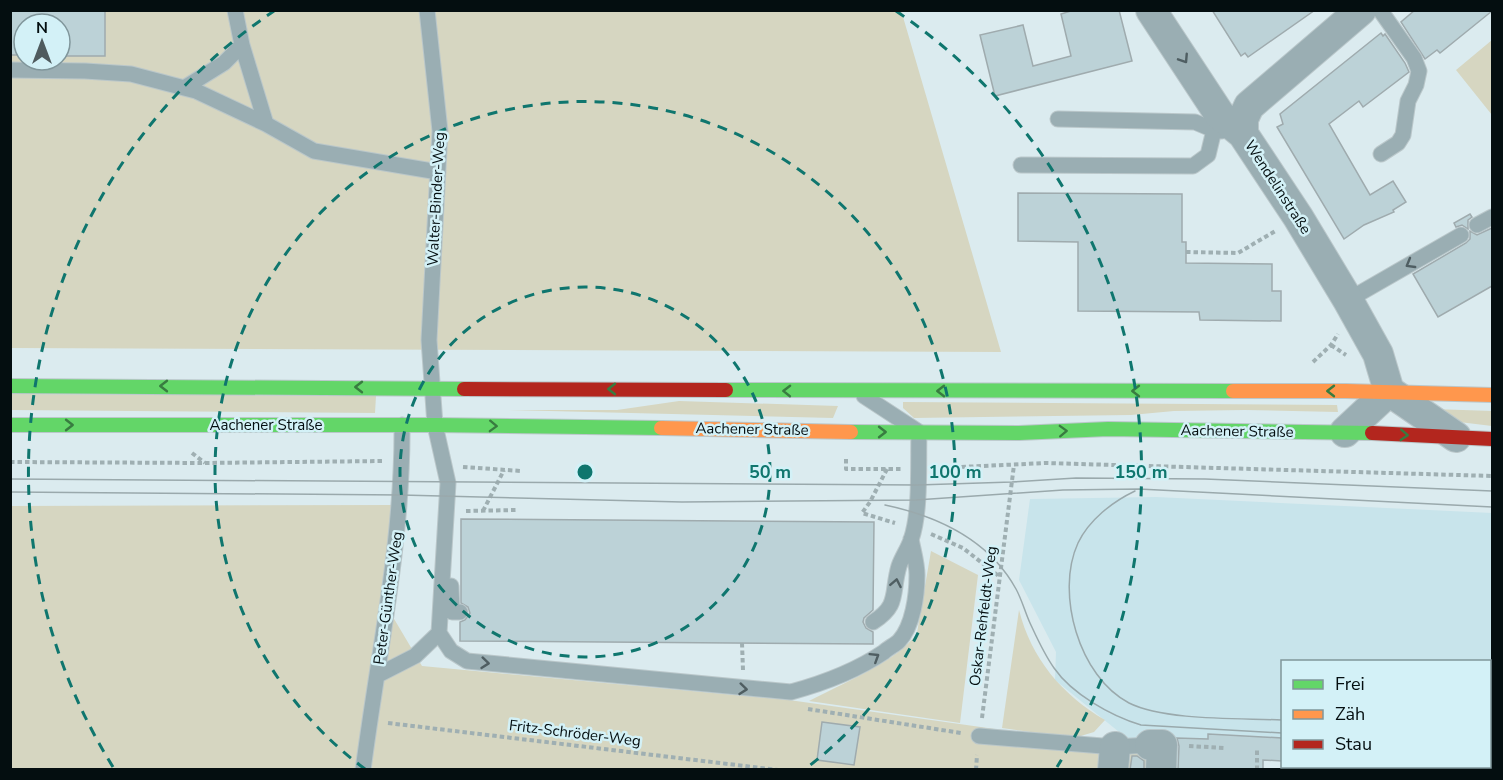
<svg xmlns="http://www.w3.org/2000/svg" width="1503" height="780" viewBox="0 0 1503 780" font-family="'Nunito Sans',sans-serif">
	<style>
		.built { fill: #c8e4eb }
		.green { fill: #d6d6c1; fill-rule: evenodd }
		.building { fill: #bcd2d7; stroke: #9fabae; stroke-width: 1.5 }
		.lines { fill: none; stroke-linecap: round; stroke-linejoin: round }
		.lane-casing { stroke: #bac7ca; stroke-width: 17 }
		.street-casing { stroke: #bac7ca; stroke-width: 32 }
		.fast-casing { stroke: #bac7ca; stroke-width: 16 }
		.slow-casing { stroke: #bac7ca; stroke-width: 16 }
		.jam-casing { stroke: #bac7ca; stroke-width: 16 }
		.path { stroke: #9fafb2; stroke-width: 4; stroke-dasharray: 4.5 3; stroke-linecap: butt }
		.lane { stroke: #9aaeb3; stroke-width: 15 }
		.street { stroke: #9aaeb3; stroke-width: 30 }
		.fast { stroke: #63d668; stroke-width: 14 }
		.slow { stroke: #ff974d; stroke-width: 14 }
		.jam { stroke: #b3261e; stroke-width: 14 }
		.tram { stroke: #9aa9ac; stroke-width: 1.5 }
		.oneway { stroke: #4f5e62 }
		.oneway2 { stroke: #387c40 }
		.ring { fill: none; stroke: #0f766e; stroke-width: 3; stroke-dasharray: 10 8 }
		.labels { text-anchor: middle; stroke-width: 5; stroke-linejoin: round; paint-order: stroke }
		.street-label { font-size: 15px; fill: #040e10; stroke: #d3f1f7 }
		.centre { fill: #0f766e; stroke: #d3f1f7; stroke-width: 3 }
		.ring-label { font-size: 18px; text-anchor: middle; font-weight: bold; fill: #0f766e; stroke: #d3f1f7; stroke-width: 5; stroke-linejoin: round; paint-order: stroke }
	</style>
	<rect width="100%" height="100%" fill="#dbebef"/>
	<path class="built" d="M1156 497 1492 513V769L1398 767 1490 766V662H1282V761L1264 760 1263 769H1123L1124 736 1055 680 1056 652 1019 580 1030 499Z"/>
	<path class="green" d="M901 10 1001 352 11 348V11ZM24 24H60V60H24Z
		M1492 40V115L1456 70Z
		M11 394 376 396 375 413 11 410Z
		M679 401 838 406 833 418 505 410H617Z
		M903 402 1337 405 1338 412 1245 410 1174 411 1131 415 914 418 903 408Z
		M1433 409 1492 411V426L1451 421Z
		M400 505 387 607 422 666 789 700 1065 739 1121 740 1159 769H11L10 506Z
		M931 551 978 575 960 723 809 701C839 685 899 661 917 633Z
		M1019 610C1031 658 1062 695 1105 720L1094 732 1074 738 1002 728Z"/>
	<path class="building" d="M10 10H105V56H60V24H24V55H10Z
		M1074 10H1119L1132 61 995 96 980 35 1023 25 1033 66 1071 56 1061 14Z
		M1212 10H1315L1248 57 1245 53 1241 56Z
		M1415 10H1492V11L1440 53 1437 50 1425 59 1401 22Z
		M1381 33 1383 36 1385 34 1405 63 1409 72 1363 107 1359 101 1329 124 1370 195 1393 181 1406 202 1393 210 1394 212 1364 225 1344 239 1277 127 1283 124 1280 114Z
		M1018 193 1182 194V242H1186V263L1272 264V291H1281V321L1200 320 1199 312 1078 311V242L1018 241Z
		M1470 214 1472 217 1468 220V229L1462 225 1456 227 1454 223Z
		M1492 228V286L1438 317 1413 274 1466 243 1470 239V231L1477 235Z
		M461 519 874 522 873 610 864 618 863 622 866 628 873 632V644L460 641V622L465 620 470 613 468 607 461 603Z
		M822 722 860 727 854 765 817 760Z
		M1208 734 1282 738V761L1263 760V770H1178L1179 746 1177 738 1208 739Z
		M1132 756H1137L1144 761V770H1130Z"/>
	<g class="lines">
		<defs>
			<path id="lane" d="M235 10 242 45 266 124
				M427 10 440 131 429 340 435 425 448 483 439 633 451 651 467 661 791 692C824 683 856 671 884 652 888 648 895 645 899 641 913 626 917 595 917 575 917 563 913 550 911 539
				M1380 10 1414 58 1419 71 1416 85 1408 101 1403 135 1398 143 1381 154
				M10 70 85 71 131 74 196 91 266 124 314 151 438 172
				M184 88 224 63 242 45
				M1058 119 1195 122 1214 130 1222 131
				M1021 165 1193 166 1208 155 1214 130
				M1477 225 1492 217
				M1348 300 1461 235
				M864 396 919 432C918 464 921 511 911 540 908 549 902 557 899 566 891 593 900 605 873 622
				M451 586 452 612H460
				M378 675 415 656 439 633
				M979 736 1115 747 1150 745
				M363 770C378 655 403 541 402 425"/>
			<path id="street" d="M1151 10 1220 115 1243 134
				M1361 10 1249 106 1243 119V134L1298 217 1348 300 1378 354 1389 391 1456 437
				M1345 432 1389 391
				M1150 745H1162L1161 770
				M1113 770 1115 747"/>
			<path id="fast" d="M10 386 464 389
				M726 390 1233 391
				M10 425H435L661 428
				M851 432 1019 433 1108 429 1372 433"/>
			<path id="slow" d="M1233 391H1346L1492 395
				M661 428 851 432"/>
			<path id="jam" d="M464 389 726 390
				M1372 433 1492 439"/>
		</defs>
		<use href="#lane" class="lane-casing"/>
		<use href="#street" class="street-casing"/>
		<use href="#fast" class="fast-casing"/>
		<use href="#slow" class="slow-casing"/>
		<use href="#jam" class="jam-casing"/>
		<path class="path" d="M1186 252 1238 253 1277 230
			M1331 345 1346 355
			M1313 362 1331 345 1338 334
			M192 453 205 463
			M846 459V469H901
			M10 462 205 463 383 461
			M463 467 521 471
			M939 468 1046 463 1492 476
			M887 469 870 502 862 513 895 523
			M466 511 516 510
			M483 511 504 470
			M931 534 963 548 1000 577
			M742 643 743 670
			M808 709 961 733
			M982 718 1014 465
			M388 723 778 770
			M1189 746 1224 748
			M976 770 977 755
			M1257 770V748"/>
		<use href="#lane" class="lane"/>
		<use href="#street" class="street"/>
		<use href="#fast" class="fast"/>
		<use href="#slow" class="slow"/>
		<use href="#jam" class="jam"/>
		<path class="tram" d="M10 479 917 485 1012 482 1076 478 1205 479 1492 491
			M1135 491C1112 502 1089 520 1078 543 1055 593 1079 677 1129 703 1165 721 1241 718 1282 720
			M10 492 401 495 682 502 916 500 1063 490 1139 489 1492 507
			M885 505C937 516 989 540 1016 589 1022 600 1025 612 1030 623 1037 638 1044 654 1054 668 1072 694 1111 716 1141 725L1282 733
			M1490 738 1492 739"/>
	</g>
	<defs><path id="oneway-chevron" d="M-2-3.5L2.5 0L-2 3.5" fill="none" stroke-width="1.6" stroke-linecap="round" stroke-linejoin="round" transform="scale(1.5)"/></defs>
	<g class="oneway">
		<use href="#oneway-chevron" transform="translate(1184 59) rotate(57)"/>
		<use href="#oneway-chevron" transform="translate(1410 264) rotate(150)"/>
		<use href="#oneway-chevron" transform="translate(896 583) rotate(-79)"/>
		<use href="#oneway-chevron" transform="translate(875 657) rotate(-32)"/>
		<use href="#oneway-chevron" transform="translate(485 663) rotate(6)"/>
		<use href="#oneway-chevron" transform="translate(743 689) rotate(6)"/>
	</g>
	<g class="oneway2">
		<use href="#oneway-chevron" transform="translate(164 386) rotate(-180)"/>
		<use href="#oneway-chevron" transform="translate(359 387) rotate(-180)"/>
		<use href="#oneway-chevron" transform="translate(612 389) rotate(-180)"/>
		<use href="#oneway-chevron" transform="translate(787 391) rotate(-179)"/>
		<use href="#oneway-chevron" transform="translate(941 391) rotate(180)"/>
		<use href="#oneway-chevron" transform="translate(1136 391) rotate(180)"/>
		<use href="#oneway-chevron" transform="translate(1331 391) rotate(180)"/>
		<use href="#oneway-chevron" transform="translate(69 425)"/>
		<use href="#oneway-chevron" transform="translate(493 426) rotate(2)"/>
		<use href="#oneway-chevron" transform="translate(1063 431) rotate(-2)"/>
		<use href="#oneway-chevron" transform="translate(882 432)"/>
		<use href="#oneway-chevron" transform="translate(1404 435) rotate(3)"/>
	</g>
	<g class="ring">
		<circle cx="585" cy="472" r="185"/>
		<path d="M365 769A370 370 0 1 1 805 769"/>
		<path d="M113 767A556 556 0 0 1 274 11M896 11A556 556 0 0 1 1057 767"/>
	</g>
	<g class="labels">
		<g class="street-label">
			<text transform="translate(1278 187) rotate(57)" y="5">Wendelinstraße</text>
			<text transform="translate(436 199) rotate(-87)" y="5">Walter-Binder-Weg</text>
			<text x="266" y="430">Aachener Straße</text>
			<text transform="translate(752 429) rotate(1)" y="5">Aachener Straße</text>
			<text transform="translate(1237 431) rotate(1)" y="5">Aachener Straße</text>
			<text transform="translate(388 598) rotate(-82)" y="5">Peter-Günther-Weg</text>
			<text transform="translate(983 616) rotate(-83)" y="5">Oskar-Rehfeldt-Weg</text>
			<text transform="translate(575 733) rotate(7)" y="5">Fritz-Schröder-Weg</text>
		</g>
	</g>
	<circle cx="585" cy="472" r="9" class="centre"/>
	<g class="ring-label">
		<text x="770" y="478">50 m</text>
		<text x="955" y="478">100 m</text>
		<text x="1141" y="478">150 m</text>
	</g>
	<rect width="1503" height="780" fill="none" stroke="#040e10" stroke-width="24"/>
	<rect x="1281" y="660" width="210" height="108" fill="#d3f1f7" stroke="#80969b" stroke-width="1.5"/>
	<rect x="1293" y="680" width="30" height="9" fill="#63d668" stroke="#80969b" stroke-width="1.5"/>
	<text x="1335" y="690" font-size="18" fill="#040e10">Frei</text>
	<rect x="1293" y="710" width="30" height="9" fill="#ff974d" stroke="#80969b" stroke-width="1.5"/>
	<text x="1335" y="720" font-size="18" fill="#040e10">Zäh</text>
	<rect x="1293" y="740" width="30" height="9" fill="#b3261e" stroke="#80969b" stroke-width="1.5"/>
	<text x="1335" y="750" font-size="18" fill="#040e10">Stau</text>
	<g transform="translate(42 42)"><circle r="28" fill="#d3f1f7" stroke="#80969b" stroke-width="1.5"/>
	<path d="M0-4.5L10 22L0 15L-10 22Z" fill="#4f5b5e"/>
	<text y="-9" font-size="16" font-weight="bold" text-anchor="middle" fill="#040e10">N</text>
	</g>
</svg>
